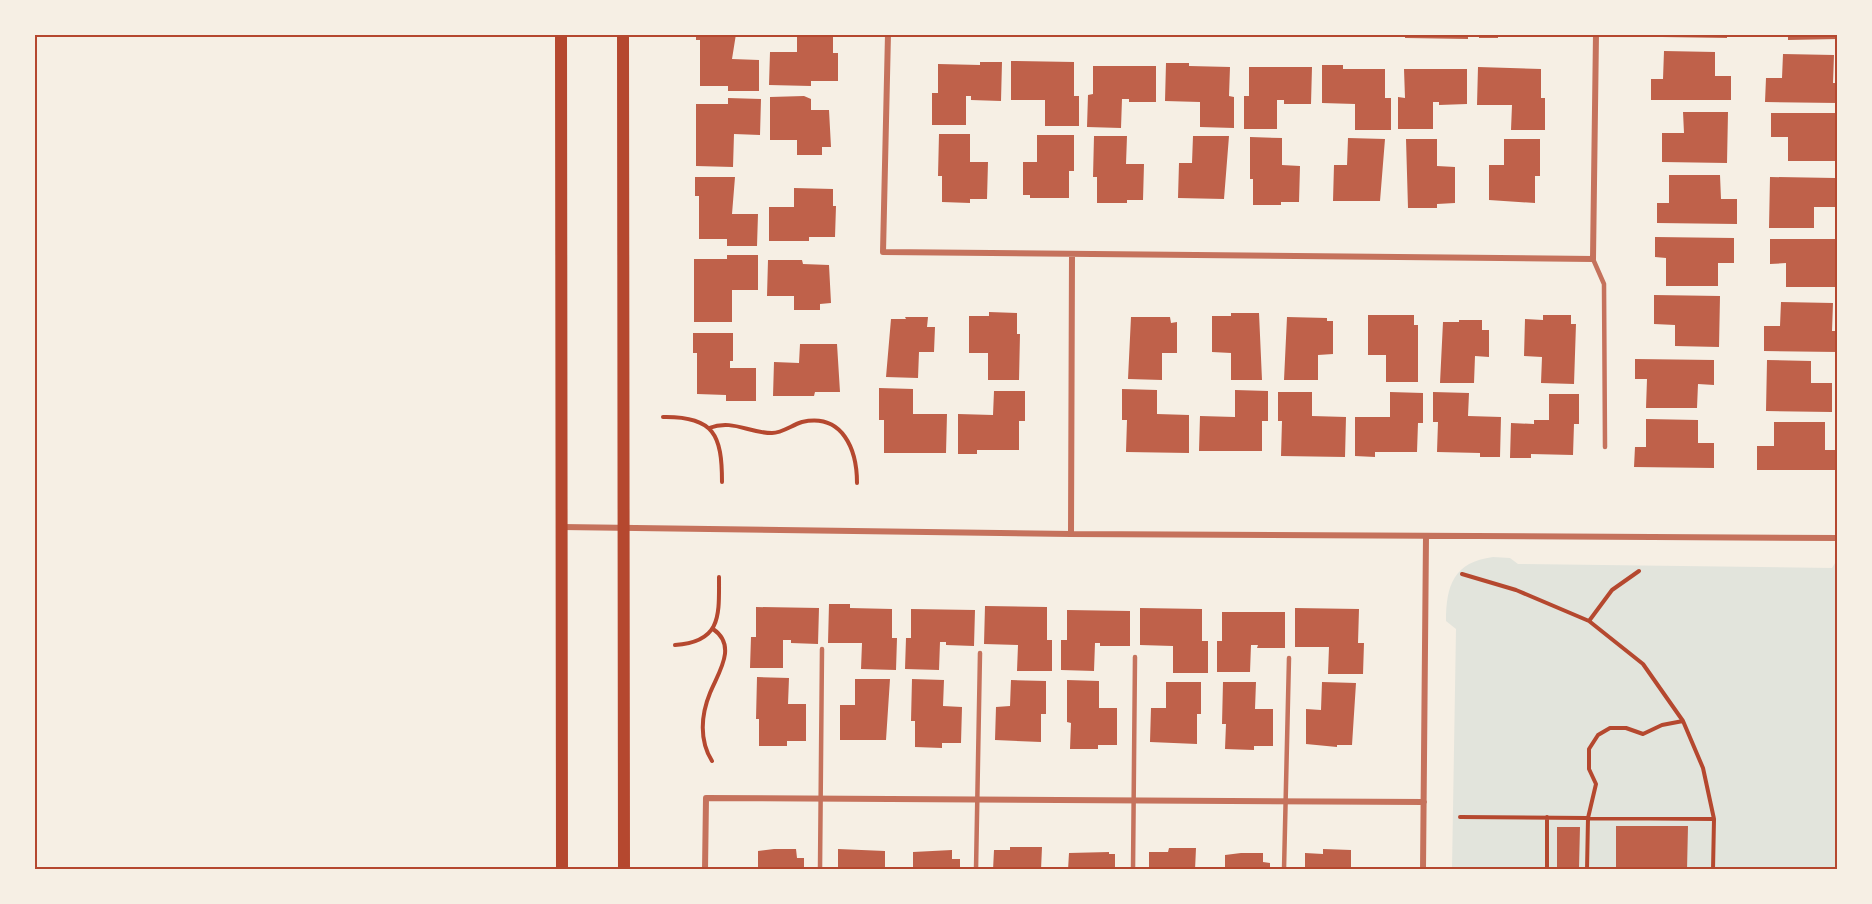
<svg xmlns="http://www.w3.org/2000/svg" width="1872" height="904" viewBox="0 0 1872 904" font-family="'Public Sans',sans-serif">
	<style>
		.green { fill: #e2e4dc }
		.building { fill: #bf614a }
		.lines { fill: none; stroke-linecap: round; stroke-linejoin: round }
		.path { stroke: #b5482f; stroke-width: 4 }
		.service { stroke: #c5725c; stroke-width: 4.5 }
		.minor { stroke: #c5725c; stroke-width: 6 }
		.secondary { stroke: #b5482f; stroke-width: 12 }
		.neatline { fill: none; stroke: #b5482f; stroke-width: 2 }
	</style>
	<rect width="100%" height="100%" fill="#f6efe4"/>
	<path class="green" d="M1493 557 1510 558 1518 564 1832 568 1837 560V869H1452L1456 629 1446 621C1446 585 1454 562 1493 557Z"/>
	<path class="building" d="M696 34H736L732 59 759 60V91H728V86H700V40H696Z
		M797 34H833V53H838V81H811V86L769 85 770 52H797Z
		M1405 34H1468V39L1405 38Z
		M1479 34H1498V38H1479Z
		M1662 34H1727V38L1662 37Z
		M1788 34H1838V39L1788 40Z
		M1664 51 1715 52V76H1731V100H1651V79H1663Z
		M1783 54 1834 55 1833 83H1838V103L1765 102 1766 78H1782Z
		M1011 61 1074 62V96H1079V126H1045V100H1011Z
		M980 62H1002L1001 101 971 100V96H966V125H932V93H938V64L980 65Z
		M1166 63H1189V66L1230 67 1229 96 1234 97V128L1200 127V102L1165 101Z
		M1322 65H1343V69H1385V98H1391V130H1355V104L1322 103Z
		M1093 66H1156V102H1129V99H1122L1121 128 1087 127 1088 95 1093 94Z
		M1249 67H1312L1311 104H1284V100H1277V129H1244V96H1249Z
		M1478 67 1541 69V98H1545V130H1511L1512 105H1477Z
		M1404 69H1467V104L1439 105V102H1433V129H1398V97L1405 98Z
		M804 96 811 99V110H829L831 147H822V155H797V140H770V97Z
		M728 98 761 99 760 135 734 134 733 167 696 166V104H728Z
		M1683 112H1728L1727 163 1662 162V133H1684Z
		M1771 113H1838V161H1788V137H1771Z
		M939 134H970V162H988L987 199H970V203L942 202V176H938Z
		M1037 135H1074V171H1069V198H1030V195H1023V162H1037Z
		M1094 136H1127L1126 164H1144L1143 200H1127V203H1097V177H1093Z
		M1193 136H1229L1224 199 1178 198 1179 163H1192Z
		M1250 137 1282 138V165L1300 166 1299 202H1281V205H1253V179H1250Z
		M1348 138 1385 139 1380 201H1333L1334 165H1347Z
		M1406 139H1437V166L1455 167V203L1437 204V208H1408Z
		M1504 139H1540V176H1535V203L1489 200V165H1504Z
		M1669 175H1720L1721 199H1737V224L1657 223V203H1669Z
		M695 177H735L732 214H758L757 246H727V239H699V196H695Z
		M1770 177 1835 178V207H1814V228H1769Z
		M794 188 833 189V206H836L835 237H809V241H769V207H794Z
		M1655 237 1734 238V263H1718V286H1666V258L1655 257Z
		M1770 239H1838V287H1786V263L1770 264Z
		M727 255H758V290H732V322H694V259H727Z
		M768 260H802L803 264 829 265 831 303 820 304V310H794V296H767Z
		M1654 295 1720 296 1719 347 1675 346V325L1654 324Z
		M1781 302 1833 303 1832 331H1838V352L1764 351V326H1780Z
		M989 312 1017 313V334H1020L1019 380H988V353H969V316H989Z
		M1231 313H1259L1262 380H1231V353L1212 352V316H1231Z
		M1368 315H1414V325H1418V382H1386V355H1368Z
		M1543 315H1571V324H1576L1574 384 1541 383 1542 357 1524 356 1525 319 1543 320Z
		M905 317H928L927 327H935L934 352H919L918 378 886 377 891 319H906Z
		M1131 317H1170L1171 323 1177 322V353H1162V380L1128 379Z
		M1287 317 1327 318V321H1333V354L1318 355V380H1284Z
		M1459 320H1482V330H1489V357L1475 356 1474 383H1440L1443 322H1459Z
		M693 333H733V361H730V368H756V401H726V395L697 394V353H693Z
		M800 344H837L840 392H815L814 396H773L774 362 799 363Z
		M1635 359 1714 360V385L1698 384 1697 408H1646L1647 379H1635Z
		M1767 360 1811 361V383H1832V412L1766 411Z
		M879 388 913 389V414H947L946 453H884V420H879Z
		M1122 389 1157 390V414L1189 415V453L1126 452 1127 420H1122Z
		M1235 390 1268 391V421H1262V451H1199L1200 416 1235 417Z
		M994 391H1025V421H1019V450H977V454H958V414L993 415Z
		M1278 392H1312V416L1346 417 1345 457 1281 456 1282 421H1278Z
		M1390 392 1423 393V423H1418L1417 452H1375V457L1355 456V417H1390Z
		M1433 392 1469 393 1468 416 1501 417 1500 457H1480V453L1437 452 1438 422H1433Z
		M1549 394H1579V424H1574L1573 455 1531 454V458H1510L1511 423 1534 424V420H1549Z
		M1646 419 1698 420V443H1714V468L1634 467 1635 447H1646Z
		M1774 422H1825V450H1837V470H1757V446H1774Z
		M829 604H850V608L892 609V638H897L896 670 861 669 862 643H828Z
		M985 606 1047 607V640H1052V671H1017L1018 645 984 644Z
		M756 607 819 608 818 644 791 643V640H783V668H750L751 637H756Z
		M1140 608 1202 609V641H1208V673H1173V646L1140 645Z
		M1295 608 1359 609 1358 643H1364L1363 674H1328L1329 647H1295Z
		M911 609 975 610 974 646 946 645V642H940L939 670 905 669 906 638H911Z
		M1067 610 1130 611V646H1100V643H1095L1094 671 1061 670V640H1067Z
		M1222 612H1285V648H1257L1258 645H1251L1250 672H1217V641H1222Z
		M757 677 789 678 788 704H806V741H787V746H759V719H756Z
		M855 679H890L886 740H840V705H855Z
		M912 679 944 680 943 706 962 707 961 743H942V748L915 747V721H911Z
		M1011 680 1046 681V714H1041V742L995 740 996 707 1010 706Z
		M1067 680 1099 681V708H1117V745H1098V749H1070L1071 723 1067 722Z
		M1166 682H1201V714H1197V744L1150 742 1151 708H1166Z
		M1223 682H1256L1255 709H1273V746H1254V750L1225 749 1226 724H1222Z
		M1322 682 1356 683 1352 745H1337V747L1306 744V709L1321 710Z
		M1616 826H1688L1687 870H1616Z
		M1557 827H1580L1579 868H1557Z
		M1010 847H1042L1041 870H993L994 850H1010Z
		M1169 848H1196L1195 870H1149V852H1168Z
		M774 849H796L797 858H804V870H758V851Z
		M838 849 885 851V870H838Z
		M1323 849 1351 850V870H1305V853L1323 854Z
		M952 850V859H960V870H913V852Z
		M1109 852V854H1115V870H1068L1069 853Z
		M1241 853H1263V862L1270 863V870H1225V855Z"/>
	<g class="lines">
		<path class="path" d="M663 417C714 416 722 435 722 482
			M709 428C733 419 748 433 772 433 782 433 792 425 802 422 843 413 857 450 857 483
			M1462 574 1516 590 1589 621 1643 664 1683 721 1703 768 1714 819 1713 870
			M1589 621 1612 590 1639 571
			M675 645C722 642 719 615 719 577
			M712 761C699 740 701 715 710 693 718 673 738 646 713 629
			M1460 817 1714 819
			M1547 817V870
			M1587 870 1588 818 1596 784 1589 769V749L1598 735 1610 728H1626L1643 734 1662 725 1683 721"/>
		<path class="service" d="M1593 259 1604 284 1605 447
			M820 870 822 649
			M976 870 980 653
			M1133 870 1135 657
			M1284 870 1289 658"/>
		<path class="minor" d="M888 34 883 252 1593 259 1596 34
			M562 527 1071 534 1838 538
			M1071 534 1072 254
			M705 870 706 798 1424 802
			M1423 870 1426 536"/>
		<path class="secondary" d="M561 34 562 870
			M623 34 624 870"/>
	</g>
	<rect width="1872" height="904" fill="none" stroke="#f6efe4" stroke-width="72"/>
	<rect x="36" y="36" width="1800" height="832" class="neatline"/>
</svg>
